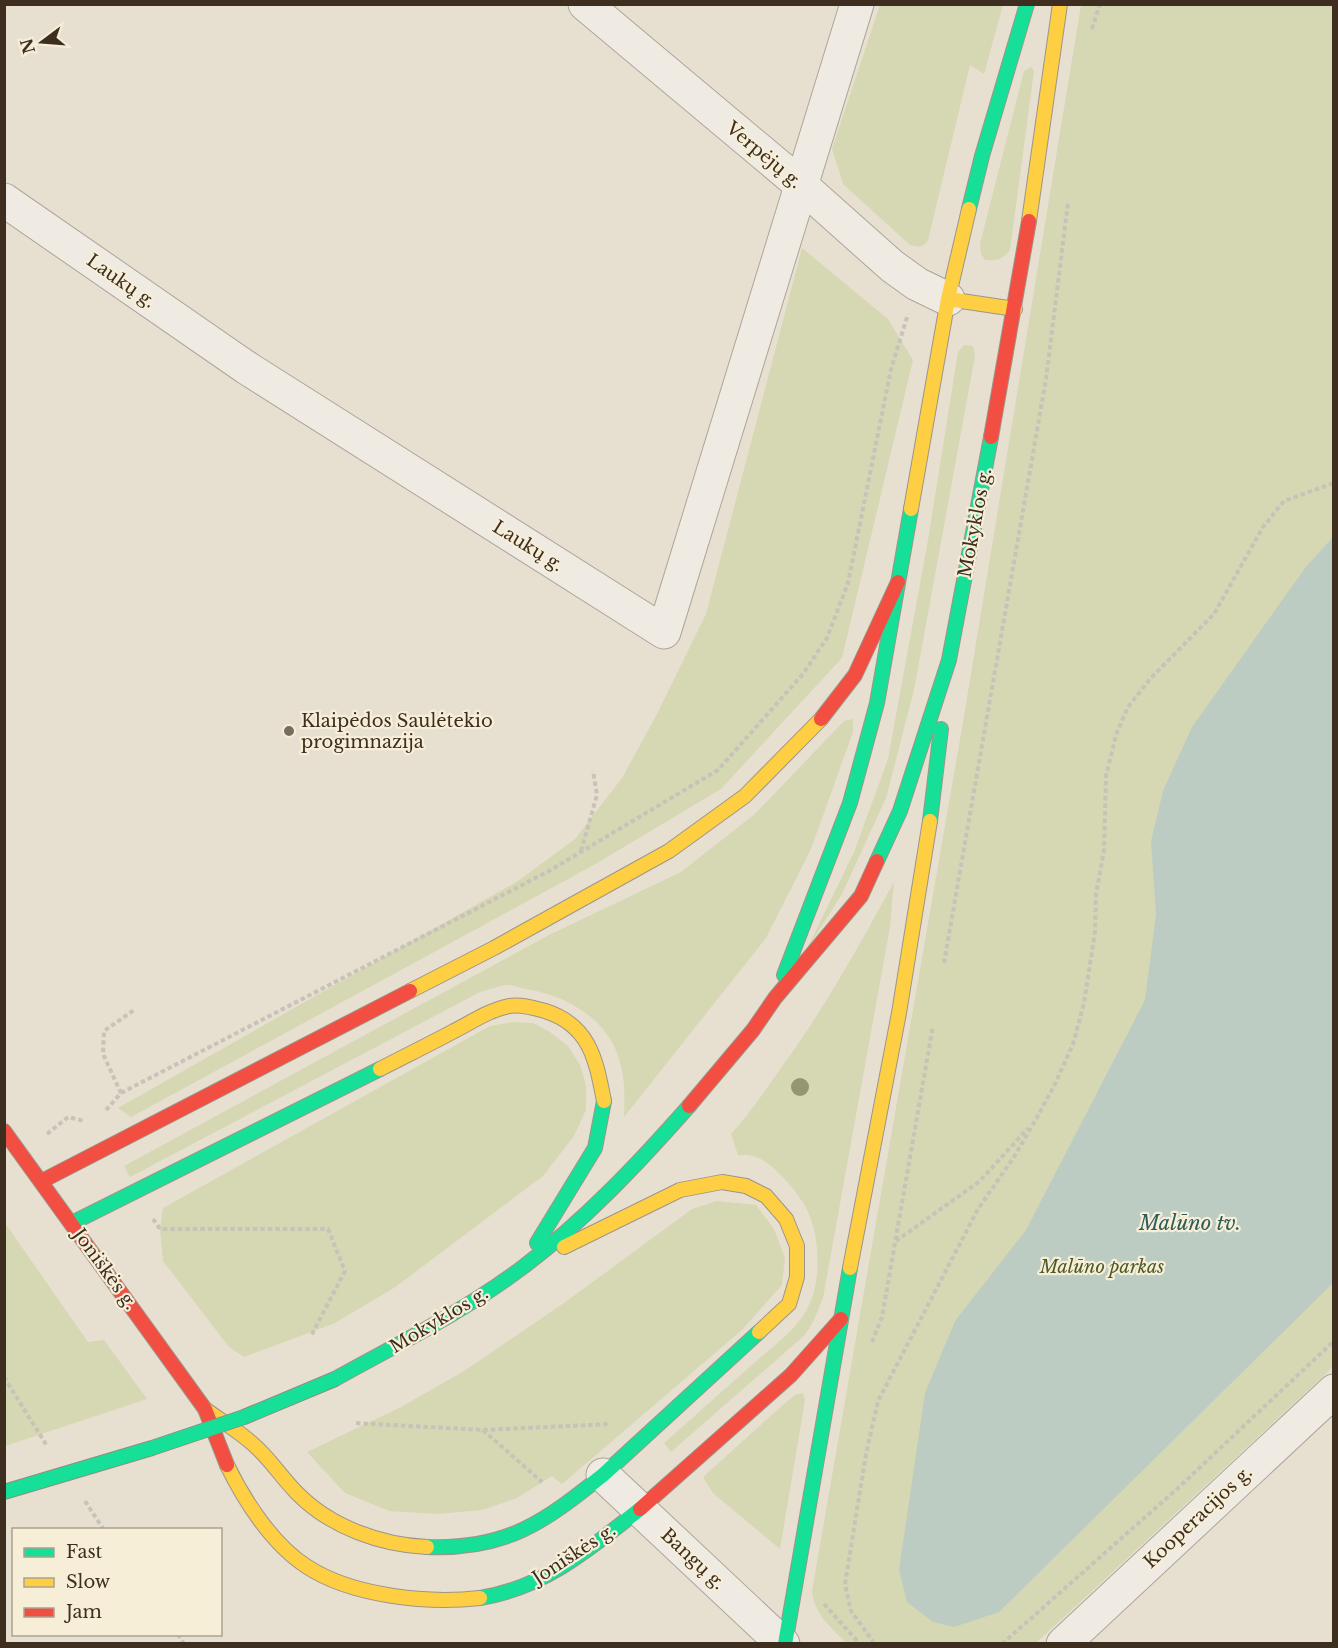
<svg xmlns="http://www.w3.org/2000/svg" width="1338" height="1648" viewBox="0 0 1338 1648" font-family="'Libre Baskerville',serif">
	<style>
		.green { fill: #d6d7b3 }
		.water { fill: #bcccc2 }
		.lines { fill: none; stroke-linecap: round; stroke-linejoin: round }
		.street-casing { stroke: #ada599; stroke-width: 35 }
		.fast-casing { stroke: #9c958a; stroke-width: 16 }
		.slow-casing { stroke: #9c958a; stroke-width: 16 }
		.jam-casing { stroke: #9c958a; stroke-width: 16 }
		.path { stroke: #c8c2b9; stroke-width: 4; stroke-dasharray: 4.5 3; stroke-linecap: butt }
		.street { stroke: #efebe3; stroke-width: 33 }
		.fast { stroke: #16e098; stroke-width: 14 }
		.slow { stroke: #ffcf43; stroke-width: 14 }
		.jam { stroke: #f24e42; stroke-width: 14 }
		.fast-bridge-casing { stroke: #928b80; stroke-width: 16; stroke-linecap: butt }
		.fast-bridge { stroke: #16e098; stroke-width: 14 }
		.tree { fill: #929673 }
		.poi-dot { fill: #786c5e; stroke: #f7eed8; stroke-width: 2 }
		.labels { text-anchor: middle; stroke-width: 4.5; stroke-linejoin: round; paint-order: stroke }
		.street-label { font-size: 18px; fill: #3d2e20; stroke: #f7eed8 }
		.poi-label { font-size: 18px; fill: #3d2e20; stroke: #f7eed8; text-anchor: start }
		.park-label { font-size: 18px; font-style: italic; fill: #4d5a26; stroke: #f7eed8 }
		.water-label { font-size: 20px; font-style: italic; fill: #2f5d5a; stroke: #f7eed8 }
	</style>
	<rect width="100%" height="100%" fill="#e7e0d1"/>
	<path class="green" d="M880 5H1003L984 74 970 65 928 240C923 248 918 247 910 245L843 184 832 149Z
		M1081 5H1333V1367L1036 1643H846C831 1627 814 1614 812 1591L963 722Z
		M1031 67 1034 71 1010 250C1003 259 998 261 985 260L981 254 980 244 1024 71Z
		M802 248 888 319 913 360 842 658 721 789 592 866 131 1117 118 1108 518 881 575 839 622 778 656 716 706 614Z
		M964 345 973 346 975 356 914 690 886 798 842 894 806 951 854 852 888 759 928 540 958 352Z
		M853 719V732L811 849 766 938 624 1117C625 1095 625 1074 617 1053 603 1016 564 995 526 989 520 988 513 985 507 985 498 986 488 990 480 992L130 1177 124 1166 549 935 681 872 756 813 844 721Z
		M894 882 890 927 823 1298 814 1320 805 1335 671 1452 664 1443C694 1416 724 1390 754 1363 772 1347 797 1330 808 1307 823 1279 820 1227 802 1201 793 1187 772 1162 756 1157 751 1155 744 1155 738 1155L731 1134C749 1114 765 1091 781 1068 824 1009 859 946 894 882Z
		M513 1022 533 1023 550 1032 568 1046 580 1065 586 1085V1110L574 1136 543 1176 394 1288 333 1324 244 1357 229 1347 163 1261 160 1229 163 1208 490 1026Z
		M717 1201 756 1205 774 1229 785 1258 782 1285 743 1329 562 1484 552 1476 517 1498 482 1510 437 1514 389 1511 345 1493 307 1452 401 1407 464 1371 564 1303 692 1209Z
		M5 1223 88 1342 104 1340 147 1399 5 1446Z
		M803 1393 805 1400 780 1549 713 1493 703 1477 784 1404 795 1395Z"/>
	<path class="water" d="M1333 537V1283L999 1612 954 1627 933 1622 907 1602 899 1570 925 1393 955 1321 1026 1230 1145 1000 1156 914 1151 841 1163 791 1192 727 1305 568Z"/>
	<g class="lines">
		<defs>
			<path id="street" d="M585 4 801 185 892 266 917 284 948 299
				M4 200 247 368 664 632 857 4
				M603 1475 783 1644
				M1063 1644 1334 1391"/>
			<path id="fast" d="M969 209 982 156 1027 4
				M930 821 941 729
				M877 861 900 811 949 660 991 437
				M784 975 850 803 877 703 911 509
				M72 1223 380 1069
				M537 1243 595 1148 604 1101
				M335 1379C398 1344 465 1311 523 1267 584 1221 638 1164 689 1106
				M603 1475 759 1332
				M427 1547C507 1550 544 1522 603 1475
				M480 1598C544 1588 591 1548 640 1509
				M785 1644 850 1268"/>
			<path id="slow" d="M1029 221 1060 4
				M948 299 1015 309
				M911 509 948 299 969 209
				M410 991 494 948 669 851 745 796 821 719
				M380 1069C405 1056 430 1044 454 1031 472 1022 489 1010 509 1006 521 1004 534 1008 545 1011 590 1025 596 1060 604 1101
				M564 1247 680 1190 722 1182 746 1186 766 1196 786 1219 797 1246V1277L789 1304 759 1332
				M850 1268 899 1013 930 821
				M205 1409C221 1421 239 1431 254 1445 270 1459 282 1478 297 1493 330 1527 381 1545 427 1547
				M227 1465C244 1500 272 1544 306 1566 351 1596 427 1604 480 1598"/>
			<path id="jam" d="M991 437 1029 221
				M821 719 855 675 898 582
				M689 1106 753 1030 775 998 861 896 877 861
				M4 1131 205 1409 227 1465
				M42 1181 410 991
				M640 1509 791 1375 841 1319"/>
		</defs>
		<use href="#street" class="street-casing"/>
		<use href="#fast" class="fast-casing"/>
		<use href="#slow" class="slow-casing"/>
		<use href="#jam" class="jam-casing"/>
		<path class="path" d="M1092 29 1100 4
			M581 851 597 795 593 771
			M944 963 1046 379 1068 203
			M121 1093 549 871 718 770 803 674 827 638 848 583 891 369 908 314
			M106 1110 121 1093 103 1054 104 1031 134 1010
			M47 1134 68 1117 84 1121
			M153 1219 160 1229H328L345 1271 311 1336
			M896 1241 980 1181 1028 1128
			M872 1342 882 1317 933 1026
			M4 1377 47 1446
			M356 1423 483 1430 610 1424
			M483 1430 542 1482
			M85 1501 104 1530
			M824 1604 860 1644
			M178 1634 184 1644
			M873 1644 872 1640 851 1611 845 1584 866 1454 878 1401 978 1209 1014 1157 1035 1121 1055 1084 1073 1044 1084 1003 1095 932 1096 894 1104 850 1106 776 1116 735 1128 707 1150 679 1214 614 1263 527 1284 501 1334 483
			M1002 1644 1177 1489 1334 1341"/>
		<use href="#street" class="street"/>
		<use href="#fast" class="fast"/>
		<use href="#slow" class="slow"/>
		<use href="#jam" class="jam"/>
		<defs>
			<path id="fast-bridge" d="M4 1492 152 1448 244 1417 335 1379"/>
		</defs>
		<use href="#fast-bridge" class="fast-bridge-casing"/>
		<use href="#fast-bridge" class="fast-bridge"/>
	</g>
	<circle class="tree" cx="800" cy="1087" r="9"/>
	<circle class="poi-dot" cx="289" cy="731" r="6"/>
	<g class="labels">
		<g class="street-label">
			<text transform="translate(764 155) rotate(40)" y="6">Verpėjų g.</text>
			<text transform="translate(121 281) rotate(35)" y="6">Laukų g.</text>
			<text transform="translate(975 523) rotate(-79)" y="6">Mokyklos g.</text>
			<text transform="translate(528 546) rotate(32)" y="6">Laukų g.</text>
			<text transform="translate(105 1269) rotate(54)" y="6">Joniškės g.</text>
			<text transform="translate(439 1320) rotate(-31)" y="6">Mokyklos g.</text>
			<text transform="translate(1198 1517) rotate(-43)" y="6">Kooperacijos g.</text>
			<text transform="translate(574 1554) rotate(-33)" y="6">Joniškės g.</text>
			<text transform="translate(693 1559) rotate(43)" y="6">Bangų g.</text>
		</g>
		<g class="poi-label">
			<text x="301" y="727">Klaipėdos Saulėtekio<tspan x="301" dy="21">progimnazija</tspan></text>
		</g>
		<g class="park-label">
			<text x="1102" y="1273">Malūno parkas</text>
		</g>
		<g class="water-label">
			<text x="1190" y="1230">Malūno tv.</text>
		</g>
	</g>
	<rect width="1338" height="1648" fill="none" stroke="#3d2e20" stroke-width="12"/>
	<rect x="12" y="1528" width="210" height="108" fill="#f7eed8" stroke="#ada18e" stroke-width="1.5"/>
	<rect x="24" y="1548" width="30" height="9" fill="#16e098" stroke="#ada18e" stroke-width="1.5"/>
	<text x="66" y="1558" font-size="18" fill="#3d2e20">Fast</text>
	<rect x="24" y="1578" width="30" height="9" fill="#ffcf43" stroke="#ada18e" stroke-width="1.5"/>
	<text x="66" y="1588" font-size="18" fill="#3d2e20">Slow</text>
	<rect x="24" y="1608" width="30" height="9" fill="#f24e42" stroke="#ada18e" stroke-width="1.5"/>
	<text x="66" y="1618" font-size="18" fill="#3d2e20">Jam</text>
	<g transform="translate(42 42) rotate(254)" stroke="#f7eed8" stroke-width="4.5" paint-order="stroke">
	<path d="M0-4.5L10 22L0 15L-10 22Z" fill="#3d2e20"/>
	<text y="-9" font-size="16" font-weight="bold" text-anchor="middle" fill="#3d2e20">N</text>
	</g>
</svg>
